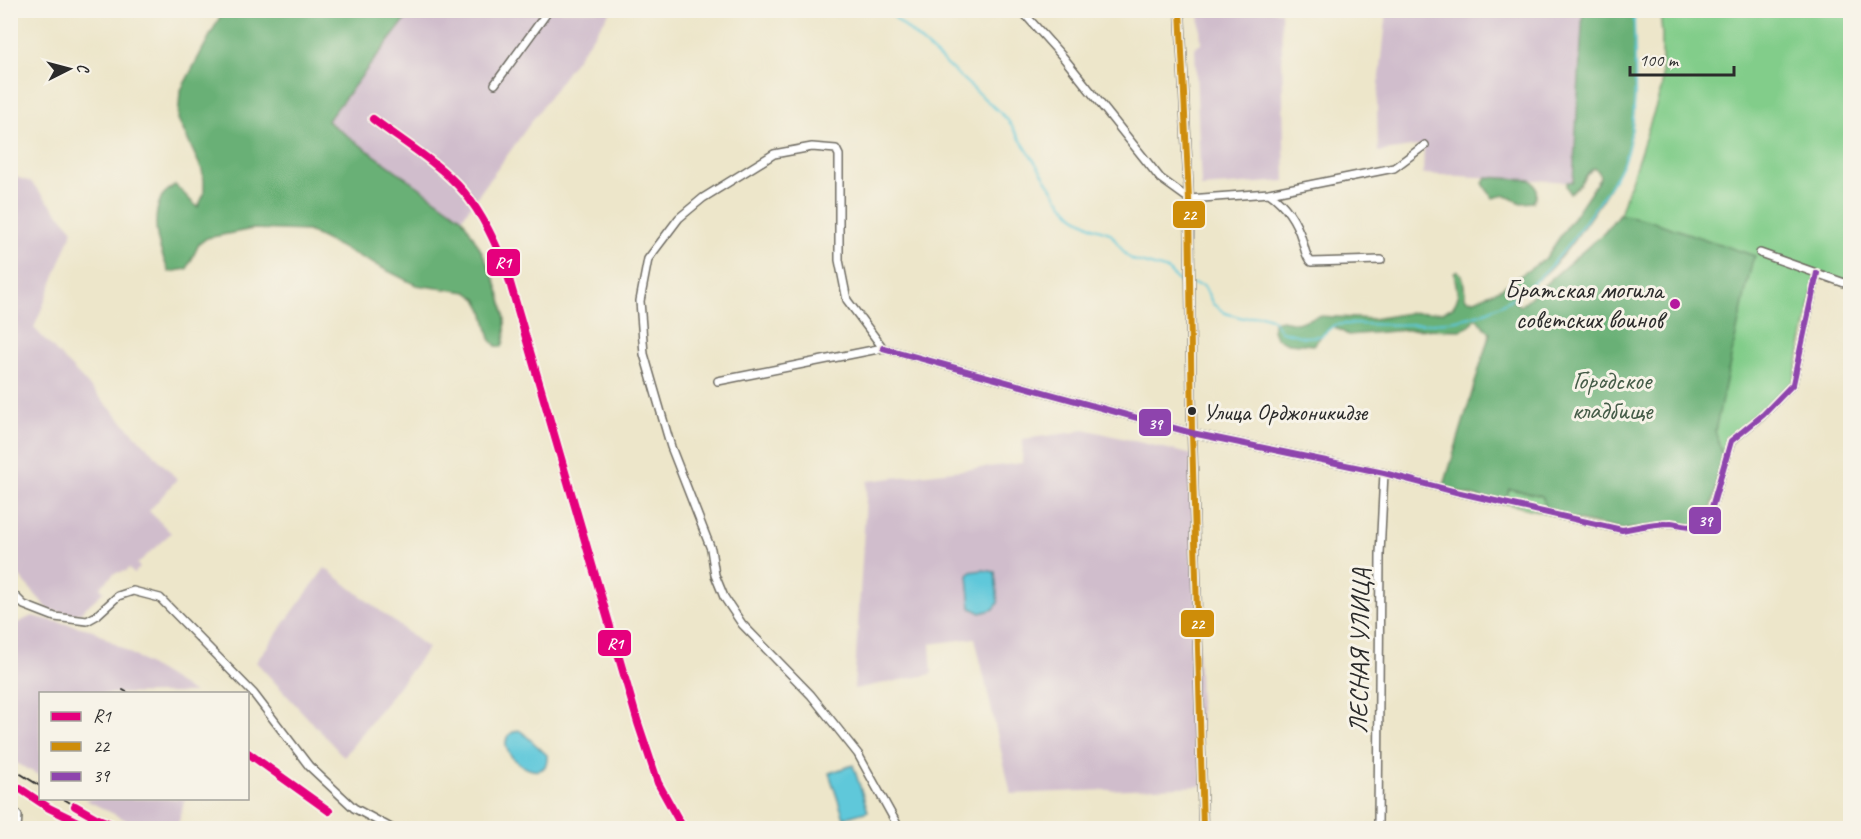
<svg xmlns="http://www.w3.org/2000/svg" width="1861" height="839" viewBox="0 0 1861 839" font-family="Caveat,sans-serif">
	<style>
		.industrial { fill: #d0bdcc }
		.green { fill: #82cd8a; stroke: #567c5a; stroke-width: 1.5 }
		.forest { fill: #69b076; stroke: #4a6e50; stroke-width: 1.5 }
		.water { fill: #5ec8da; stroke: #447a82; stroke-width: 1.5 }
		.lines { fill: none; stroke-linecap: round; stroke-linejoin: round }
		.stream { stroke: #5ec8da; stroke-width: 2 }
		.minor-casing { stroke: #6f6c63; stroke-width: 10 }
		.tertiary-casing { stroke: #6f6c63; stroke-width: 11 }
		.minor { stroke: #fff; stroke-width: 7 }
		.tertiary { stroke: #fff; stroke-width: 8 }
		.rail { stroke: #2b2b2b; stroke-width: 2 }
		.bus-1-casing { stroke: #f7f3e8; stroke-width: 10 }
		.bus-2-casing { stroke: #f7f3e8; stroke-width: 10 }
		.bus-1 { stroke: #ce8d09; stroke-width: 6 }
		.bus-2 { stroke: #8e44ad; stroke-width: 6 }
		.rail-1-casing { stroke: #f7f3e8; stroke-width: 12 }
		.rail-1 { stroke: #e5007d; stroke-width: 8 }
		.poi-dot { fill: #b5179e; stroke: #f7f3e8; stroke-width: 2 }
		.bus-dot { fill: #2b2b2b; stroke: #f7f3e8; stroke-width: 2 }
		.labels { text-anchor: middle; stroke-width: 6; stroke-linejoin: round; paint-order: stroke }
		.bus-label { font-size: 24px; fill: #2b2b2b; stroke: #f7f3e8; text-anchor: start }
		.poi-label { font-size: 26px; fill: #2b2b2b; stroke: #f7f3e8; text-anchor: end }
		.park-label { font-size: 26px; fill: #455c48; stroke: #f7f3e8 }
		.street-label { font-size: 26px; fill: #2b2b2b; stroke: #f7f3e8 }
		.line-badge { stroke: #f7f3e8; stroke-width: 2 }
		.badge-label { font-size: 16px; text-anchor: middle; font-weight: bold; fill: #fff }
	</style>
	<rect width="100%" height="100%" fill="#f7f3e8"/>
	<filter id="ink" filterUnits="userSpaceOnUse"><feTurbulence type="fractalNoise" baseFrequency=".0167" numOctaves="2"/><feDisplacementMap in="SourceGraphic" scale="12" xChannelSelector="R" yChannelSelector="G"/><feConvolveMatrix kernelMatrix="1 2 1 2 8 2 1 2 1" color-interpolation-filters="sRGB"/></filter>
	<filter id="wash" filterUnits="userSpaceOnUse"><feTurbulence type="fractalNoise" baseFrequency=".008" numOctaves="4" result="noise"/><feDisplacementMap in="SourceGraphic" scale="24" xChannelSelector="R" yChannelSelector="G"/><feGaussianBlur stdDeviation="1.35" result="paint"/><feColorMatrix in="noise" values="0 0 0 0 0 0 0 0 0 0 0 0 0 0 0 0 0 1.4 0 .05"/><feComposite in="paint" operator="in"/></filter>
	<g filter="url(#wash)">
		<rect width="100%" height="100%" fill="#ede6ca"/>
		<path class="industrial" d="M412 11H611L462 218 326 121Z
			M1199 11H1281L1285 181 1201 187 1195 47 1201 43Z
			M1387 11H1583L1573 182 1423 174 1424 145 1378 152 1377 104Z
			M10 175 31 182 73 230 34 328 177 479 149 511 171 533 137 564 140 568 134 573 129 568 126 571 115 573 100 587 104 591 80 613 74 614 49 610 11 567Z
			M1084 429 1193 455 1202 786 1011 794 975 638 930 644 932 674 854 689 867 481 1022 463 1023 439 1076 432Z
			M325 568 428 648 344 757 256 662Z
			M32 616 93 630 194 693 40 694V776L11 760V626Z
			M84 799H185L177 828H142Z"/>
		<path class="green" d="M1660 11H1850V285L1817 273 1793 384 1731 441 1726 453 1672 523 1622 530 1456 492 1491 332 1605 232 1621 211 1662 87V34Z"/>
		<path class="forest" d="M223 11H412L327 121 462 218C482 249 516 311 502 347L496 346 490 339 483 310 477 299 467 292 416 285 308 231 253 229 207 238 199 244 187 269 169 272C159 249 150 223 161 198 163 193 170 189 175 185 184 192 189 201 198 207L204 194V180L202 170 178 119 180 92Z
			M1583 11H1634C1634 53 1639 108 1628 148 1621 177 1572 245 1551 268 1539 280 1524 289 1511 299L1520 306 1605 232 1619 214 1648 220 1755 256 1752 262 1715 431 1724 459 1710 514 1698 526 1672 523 1622 530 1547 513 1542 496 1509 489 1505 503 1443 489 1490 333 1476 318 1468 327 1461 330 1418 329 1348 335 1333 326 1321 336 1314 345 1288 343 1276 338 1273 330V322L1282 320 1297 323 1318 316 1373 319 1408 313 1443 312 1453 307 1456 302 1458 296 1454 273 1457 270C1465 276 1464 287 1465 297L1468 300H1475L1500 289 1545 259 1600 178 1599 172 1594 168C1584 174 1582 186 1570 193L1566 186 1567 182H1573Z
			M1487 177 1531 180C1537 187 1539 194 1533 202L1521 203 1504 195 1493 198 1487 190 1483 183Z"/>
		<path class="water" d="M983 570 995 572 998 603 994 609 981 613 971 608 968 576 970 572Z
			M518 730 522 732 547 755C550 796 478 744 518 730Z
			M853 765 868 811 844 818 829 773Z"/>
		<g class="lines">
			<path class="stream" d="M894 17 1007 119 1059 199 1075 217 1095 228 1110 233 1127 256 1133 260 1168 270 1180 283 1187 285
				M1193 284 1204 286 1213 304 1225 313 1243 318 1261 315 1271 318 1281 331 1304 337 1321 336 1334 325 1344 324C1387 324 1440 328 1480 314 1535 295 1567 249 1598 203 1609 187 1624 167 1628 147 1639 104 1634 55 1634 10"/>
		</g>
	</g>
	<g filter="url(#ink)">
		<g class="lines">
			<defs>
				<path id="minor" d="M1021 10 1063 57 1160 178 1189 199 1269 193 1394 168 1425 145
					M495 84 549 10
					M1269 193C1286 205 1296 220 1302 240 1305 248 1305 256 1311 262L1381 260
					M1760 253 1850 285
					M883 348 1192 433 1384 473 1456 492 1622 530C1638 527 1655 523 1671 523 1679 524 1687 527 1696 526 1703 525 1706 519 1710 514L1731 441 1763 415 1793 384 1817 273
					M883 348 847 300 839 260V155L836 149 812 147 774 154 703 198 679 218 648 259 640 301 644 354 671 447 711 549 715 575 724 597 742 624 811 695 858 754 899 828
					M718 381 883 348
					M10 591 24 605 55 617 87 621 96 616 118 596 133 591 160 598 254 694 309 766 354 808 391 828
					M10 806 18 816 17 828
					M1378 828 1380 554 1384 473"/>
				<path id="tertiary" d="M1180 10 1189 199 1192 433 1203 828"/>
			</defs>
			<use href="#minor" class="minor-casing"/>
			<use href="#tertiary" class="tertiary-casing"/>
			<use href="#minor" class="minor"/>
			<use href="#tertiary" class="tertiary"/>
			<path class="rail" d="M373 119C403 142 439 163 464 192 483 215 495 242 506 269L638 723 658 783 683 828
				M123 690 130 694
				M248 753 329 811
				M16 771 40 786
				M62 798 96 818 120 828"/>
			<defs>
				<path id="bus-1" d="M1180 10 1189 199 1192 433 1203 828"/>
				<path id="bus-2" d="M883 348 1192 433 1384 473 1456 492 1622 530C1638 527 1655 523 1671 523 1679 524 1687 527 1696 526 1703 525 1706 519 1710 514L1731 441 1763 415 1793 384 1817 273"/>
			</defs>
			<use href="#bus-1" class="bus-1-casing"/>
			<use href="#bus-2" class="bus-2-casing"/>
			<use href="#bus-1" class="bus-1"/>
			<use href="#bus-2" class="bus-2"/>
			<defs>
				<path id="rail-1" d="M373 119C403 142 439 163 464 192 483 215 495 242 506 269L638 723 658 783 683 828
					M248 753 329 811
					M10 782 49 808 90 828
					M75 806 96 818 120 828"/>
			</defs>
			<use href="#rail-1" class="rail-1-casing"/>
			<use href="#rail-1" class="rail-1"/>
		</g>
	</g>
	<circle class="poi-dot" cx="1675" cy="304" r="6"/>
	<circle class="bus-dot" cx="1192" cy="411" r="5"/>
	<g class="labels">
		<g class="bus-label">
			<text x="1203" y="420">Улица Орджоникидзе</text>
		</g>
		<g class="poi-label">
			<text x="1663" y="298">Братская могила<tspan x="1663" dy="30">советских воинов</tspan></text>
		</g>
		<g class="park-label">
			<text x="1612" y="389">Городское<tspan x="1612" dy="30">кладбище</tspan></text>
		</g>
		<g class="street-label">
			<text transform="translate(1359 651) rotate(-89)" y="9">ЛЕСНАЯ УЛИЦА</text>
		</g>
	</g>
	<g class="line-badge">
		<rect x="1172" y="200" width="34" height="29" rx="6" fill="#ce8d09"/>
		<rect x="486" y="248" width="35" height="29" rx="6" fill="#e5007d"/>
		<rect x="1138" y="408" width="34" height="29" rx="6" fill="#8e44ad"/>
		<rect x="1688" y="506" width="34" height="29" rx="6" fill="#8e44ad"/>
		<rect x="1180" y="609" width="35" height="29" rx="6" fill="#ce8d09"/>
		<rect x="597" y="629" width="35" height="28" rx="6" fill="#e5007d"/>
	</g>
	<g class="badge-label">
		<text x="1189" y="220">22</text>
		<text x="503" y="268">R1</text>
		<text x="1155" y="429">39</text>
		<text x="1705" y="526">39</text>
		<text x="1197" y="629">22</text>
		<text x="615" y="649">R1</text>
	</g>
	<rect width="1861" height="839" fill="none" stroke="#f7f3e8" stroke-width="36"/>
	<rect x="39" y="692" width="210" height="108" fill="#f7f3e8" stroke="#a5a39c" stroke-width="1.5"/>
	<rect x="51" y="712" width="30" height="9" fill="#e5007d" stroke="#a5a39c" stroke-width="1.5"/>
	<text x="93" y="722" font-size="18" fill="#2b2b2b">R1</text>
	<rect x="51" y="742" width="30" height="9" fill="#ce8d09" stroke="#a5a39c" stroke-width="1.5"/>
	<text x="93" y="752" font-size="18" fill="#2b2b2b">22</text>
	<rect x="51" y="772" width="30" height="9" fill="#8e44ad" stroke="#a5a39c" stroke-width="1.5"/>
	<text x="93" y="782" font-size="18" fill="#2b2b2b">39</text>
	<g transform="translate(69 69) rotate(84)" stroke="#f7f3e8" stroke-width="4.5" paint-order="stroke">
	<path d="M0-4.5L10 22L0 15L-10 22Z" fill="#2b2b2b"/>
	<text y="-9" font-size="16" font-weight="bold" text-anchor="middle" fill="#2b2b2b">С</text>
	</g>
	<path d="M1630 66v9h104v-9" fill="none" stroke="#2b2b2b" stroke-width="3"/>
	<text x="1639" y="66" font-size="18" fill="#2b2b2b" stroke="#f7f3e8" stroke-width="4.5" paint-order="stroke">100 m</text>
</svg>
